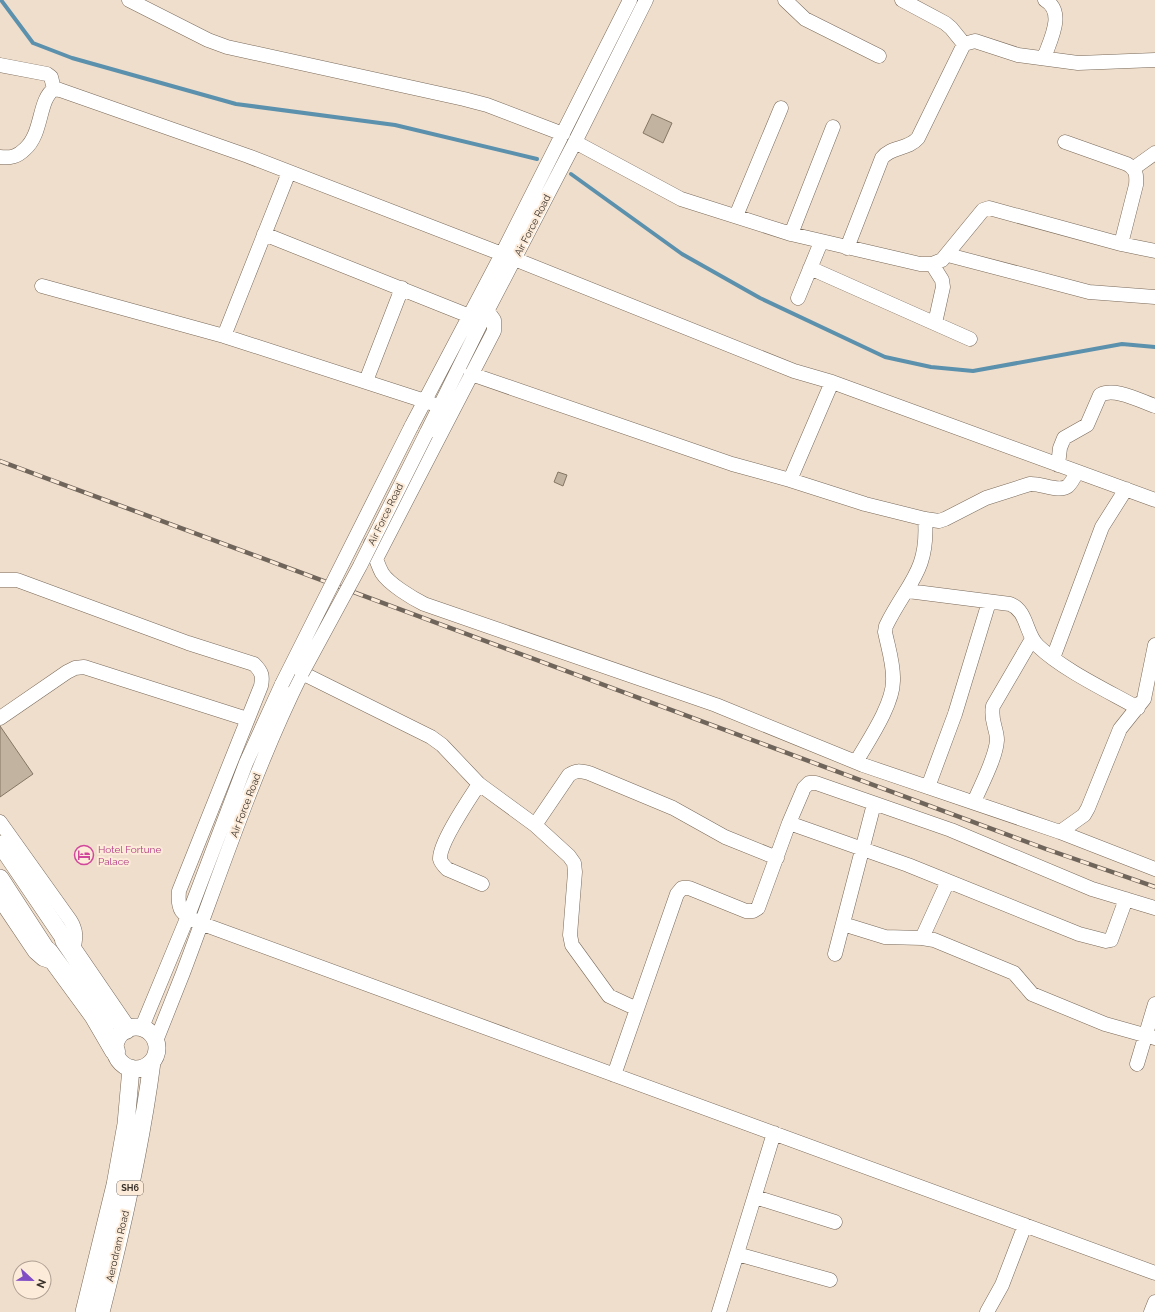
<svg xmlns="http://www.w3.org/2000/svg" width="1155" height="1312" viewBox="0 0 1155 1312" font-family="Raleway,sans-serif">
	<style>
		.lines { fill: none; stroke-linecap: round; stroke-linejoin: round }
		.stream { stroke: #5c91ad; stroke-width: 4 }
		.building { fill: #c2b2a0; stroke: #847665 }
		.minor-casing { stroke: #786959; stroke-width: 15 }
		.major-casing { stroke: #786959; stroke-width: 18 }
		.highway-casing { stroke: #786959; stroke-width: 21 }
		.minor { stroke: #fff; stroke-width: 14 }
		.major { stroke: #fff; stroke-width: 17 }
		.highway { stroke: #fff; stroke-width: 20 }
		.rail-casing { stroke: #6f655b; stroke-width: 4.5 }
		.rail { stroke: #fdebd9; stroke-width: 3; stroke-dasharray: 9; stroke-linecap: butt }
		.minor-bridge-casing { stroke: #786959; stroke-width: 15; stroke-linecap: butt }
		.minor-bridge { stroke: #fff; stroke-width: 14 }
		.labels { text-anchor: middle; stroke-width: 4; stroke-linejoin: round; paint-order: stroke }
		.shield { fill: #fdebd9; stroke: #72685e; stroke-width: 1 }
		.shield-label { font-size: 9px; font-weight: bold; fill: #373029 }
		.street-label { font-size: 10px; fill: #373029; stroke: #fdebd9 }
		.hotel-label { font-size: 10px; fill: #b23c85; stroke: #fdebd9; text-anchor: start }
	</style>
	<rect width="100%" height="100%" fill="#f0decc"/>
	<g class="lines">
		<path class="stream" d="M1 0 33 43 72 58 236 104 395 125 537 159
			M571 174 682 254 760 298 885 357 931 367 973 371 1122 344 1155 347"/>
	</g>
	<path class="building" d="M652 114 672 123 663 143 643 133Z
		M558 472 567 475 563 486 554 482Z
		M0 726 33 774 0 797Z"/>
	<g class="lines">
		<defs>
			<path id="minor" d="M129 0 208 40 227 47 464 99 487 105 563 134
				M785 0 805 19 879 56
				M902 0 945 23 951 28 964 44
				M1044 58C1050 40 1066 12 1045 0
				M0 65 47 74 51 77 54 89
				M575 142 681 199 791 234 920 264H932L942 260 983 210 989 208 1121 244 1155 251
				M1065 142 1127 164C1136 169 1137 174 1136 185L1121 244
				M0 157C11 158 17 157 25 149 43 133 38 100 54 89L60 90 248 156 502 254 794 371 832 382 1155 500
				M1134 168 1155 153
				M736 216 781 108
				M264 234 477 319
				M791 234 833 127
				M847 248 882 158C891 146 908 150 918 138L964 44 975 41 1018 55 1078 63 1155 60
				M948 255 1089 292 1155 297
				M932 264 942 280 943 287 935 323
				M810 268 970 339
				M42 286 224 336 431 403
				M798 298 821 242
				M224 336 289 172
				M471 374 732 464 790 480 865 504 925 519 939 521 945 519 986 498 1030 484C1041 483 1059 493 1068 486 1072 482 1075 476 1077 472
				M366 381 402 288
				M411 427 502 254 630 0
				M426 434 482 321 575 142 646 0
				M1058 465 1060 448 1064 438 1087 425 1100 395C1115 387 1140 401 1155 406
				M790 480 832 382
				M371 543C374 553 377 564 382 573 389 584 412 598 424 604L716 705 863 765 1060 832 1155 869
				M376 559 494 331V320L487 310
				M0 580H17L188 643 254 664C262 672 263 676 261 686L179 891C177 913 183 914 200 923L1155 1273
				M908 591 1010 604C1028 611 1025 634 1038 646 1063 670 1108 691 1138 708
				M1053 658 1102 527 1126 489
				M0 718 67 672 75 668 84 667 247 719
				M856 762C868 741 893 705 893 681 894 665 888 647 885 632L886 626C907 583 929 572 925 519
				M479 784C470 798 439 843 440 859 441 863 444 866 447 869L482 884
				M928 787 955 714 989 602
				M974 802C981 785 996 758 997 740 997 728 990 721 993 706L1032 639
				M0 822 70 920C77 931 76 938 73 951
				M789 823 908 865 1079 934 1106 941 1111 940 1126 899
				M535 825 569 775C576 770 580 771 589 773L673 808 725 837 777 858
				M1060 832 1084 815 1088 808 1120 729 1144 699 1155 645
				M0 900 35 952 43 959 55 963
				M843 924 885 937 922 938 934 940 1014 973 1032 994 1105 1024 1155 1038
				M922 938 948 881
				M835 954 874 804
				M142 1027 188 916 246 763 282 684
				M156 1041C165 1018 174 996 183 973 221 872 254 770 302 673L431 737 442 745 479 784 535 825 569 856 574 863 575 872 570 935 572 945 609 996 637 1009
				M1137 1064 1155 1004
				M614 1075 677 894 682 888H689L746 911H753L758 908 789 823 804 788 809 783H816L951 830 1092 889 1155 908
				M755 1197 835 1222
				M737 1254 830 1280
				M719 1312 774 1133
				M987 1312 1002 1285 1025 1225
				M1151 1312 1155 1302"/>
			<path id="major" d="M0 844 65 940
				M0 878 48 952
				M115 1048a21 21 0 1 1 42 0a21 21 0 1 1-42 0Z
				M84 1312 115 1185 126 1124 131 1068
				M101 1312C122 1230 141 1147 152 1062"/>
			<path id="highway" d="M65 940 126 1029
				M48 952 94 1015 115 1051"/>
		</defs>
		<use href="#minor" class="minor-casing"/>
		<use href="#major" class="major-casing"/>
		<use href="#highway" class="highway-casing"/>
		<use href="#minor" class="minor"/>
		<use href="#major" class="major"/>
		<use href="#highway" class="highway"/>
		<defs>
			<path id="rail" d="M0 461 1046 849 1155 887"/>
		</defs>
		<use href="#rail" class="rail-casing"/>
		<use href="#rail" class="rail"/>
		<defs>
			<path id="minor-bridge" d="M302 673 360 566 426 434
				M282 684 411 427"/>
		</defs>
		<use href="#minor-bridge" class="minor-bridge-casing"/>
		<use href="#minor-bridge" class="minor-bridge"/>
	</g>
	<defs>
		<symbol id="hotel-ring" viewBox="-11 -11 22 22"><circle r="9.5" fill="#fdebd9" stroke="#d1479c" stroke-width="1.5"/><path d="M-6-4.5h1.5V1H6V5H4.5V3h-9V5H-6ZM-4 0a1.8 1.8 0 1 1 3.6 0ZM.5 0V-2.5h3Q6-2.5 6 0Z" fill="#d1479c"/></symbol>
	</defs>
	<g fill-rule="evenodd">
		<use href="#hotel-ring" x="73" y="844" width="22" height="22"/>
	</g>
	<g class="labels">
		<rect class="shield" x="117" y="1181" width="26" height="14" rx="3"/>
		<g class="shield-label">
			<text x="130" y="1191">SH6</text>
		</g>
		<g class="street-label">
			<text transform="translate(532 225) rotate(-63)" y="4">Air Force Road</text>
			<text transform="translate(385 514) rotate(-64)" y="4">Air Force Road</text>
			<text transform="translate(245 805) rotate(-69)" y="4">Air Force Road</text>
			<text transform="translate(117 1246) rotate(-77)" y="4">Aerodram Road</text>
		</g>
		<g class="hotel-label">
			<text x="98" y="853">Hotel Fortune<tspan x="98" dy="12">Palace</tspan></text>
		</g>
	</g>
	<g transform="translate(32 1280) rotate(112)"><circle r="19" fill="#fdebd9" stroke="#aea093"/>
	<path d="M0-3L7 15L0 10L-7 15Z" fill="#804dc5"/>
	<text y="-6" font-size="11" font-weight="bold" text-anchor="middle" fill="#373029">N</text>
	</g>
</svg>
